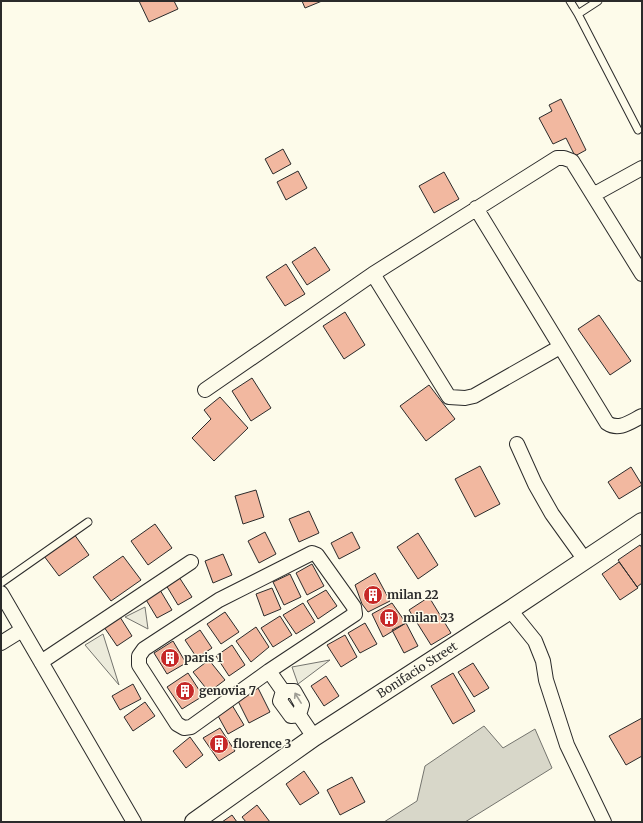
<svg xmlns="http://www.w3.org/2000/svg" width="643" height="823" viewBox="0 0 643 823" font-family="Merriweather,serif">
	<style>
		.green { fill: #ecebdb; stroke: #74746e }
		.water { fill: #d8d7c9; stroke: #74746e }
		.building { fill: #f2b8a0; stroke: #2b2b2b }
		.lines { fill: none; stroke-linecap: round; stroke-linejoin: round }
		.service-casing { stroke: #2b2b2b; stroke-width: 9 }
		.minor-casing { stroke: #2b2b2b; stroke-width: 16 }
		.tertiary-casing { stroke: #2b2b2b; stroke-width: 20 }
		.service { stroke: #fdfbea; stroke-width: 7 }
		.minor { stroke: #fdfbea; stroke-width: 14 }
		.tertiary { stroke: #fdfbea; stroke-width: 18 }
		.oneway { stroke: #9e9d94 }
		.labels { text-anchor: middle; stroke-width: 3; stroke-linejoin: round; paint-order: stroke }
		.poi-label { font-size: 12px; font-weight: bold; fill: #2b2b2b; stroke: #fdfbea; text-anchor: start }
		.street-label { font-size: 12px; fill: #2b2b2b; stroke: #fdfbea }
	</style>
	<rect width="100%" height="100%" fill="#fdfbea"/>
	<path class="green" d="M145 607 148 629 125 617Z
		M103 634 119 685 85 645Z
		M330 660 298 684 292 667Z"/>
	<path class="water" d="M484 726 503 748 535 729 552 768 465 822H384L417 801 425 766Z"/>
	<path class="building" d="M139 1H174L178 9 149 22Z
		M302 1H322L305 8Z
		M561 99 586 150 575 156 566 138 553 144 539 118 552 111 549 105Z
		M283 149 291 164 273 174 265 159Z
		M298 171 307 188 286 200 277 182Z
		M444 172 459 199 434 213 419 186Z
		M315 247 330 270 307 285 292 262Z
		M286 264 305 294 285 306 266 277Z
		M345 312 365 345 344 359 323 326Z
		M599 315 631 361 610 375 578 329Z
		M252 378 271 408 251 421 232 391Z
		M429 385 455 419 426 441 400 406Z
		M220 397 248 428 214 461 192 438 211 419 204 410Z
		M480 466 500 504 475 517 455 479Z
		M631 467 642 485 619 499 608 482Z
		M256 490 264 517 243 524 235 496Z
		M309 511 319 533 299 542 289 519Z
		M155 524 172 548 148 565 131 541Z
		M265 532 276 554 259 563 248 541Z
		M352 532 360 548 339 559 331 543Z
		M418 533 438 565 418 579 397 547Z
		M74 534 89 555 59 576 44 556Z
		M640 545 642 548V583L637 587 618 560Z
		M223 554 232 575 213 583 205 561Z
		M123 556 141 580 111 601 93 577Z
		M619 562 638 588 620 600 602 574Z
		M312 564 324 586 307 595 296 573Z
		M375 573 390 601 368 612 362 604 355 585Z
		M290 574 301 597 284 605 273 582Z
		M179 577 192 597 178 605 166 585Z
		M272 588 281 609 264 616 256 594Z
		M160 590 172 610 157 618 145 598Z
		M326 590 337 606 318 619 307 601Z
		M429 597 451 633 431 645 409 610Z
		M303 603 315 622 296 634 283 615Z
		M392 603 406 623 383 637 372 614Z
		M225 612 239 632 221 644 207 624Z
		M280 616 292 635 273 647 261 628Z
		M120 617 132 636 117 646 104 627Z
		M365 623 377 644 360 653 348 633Z
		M406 623 418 646 404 653 392 630Z
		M256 627 269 647 251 662 236 641Z
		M200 630 212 648 197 658 185 640Z
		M345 635 357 657 341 667 327 645Z
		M173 641 186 663 167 674 154 653Z
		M232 645 245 665 229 676 216 656Z
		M209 660 225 680 209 692 193 672Z
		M473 663 489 688 474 697 458 672Z
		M188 673 203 696 182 709 167 687Z
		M453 673 475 711 453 724 431 686Z
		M326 676 339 696 324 706 311 686Z
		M133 684 141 699 120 710 112 696Z
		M258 688 270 712 249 723 237 699Z
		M145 702 155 716 133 731 124 717Z
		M232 705 244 725 228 734 217 714Z
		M642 718V756L626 765 609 736Z
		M220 728 235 751 219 761 203 738Z
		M190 737 203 755 186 768 173 751Z
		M304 771 319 793 300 805 286 784Z
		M352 777 365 802 340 815 327 790Z
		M257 805 270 822H246L242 817Z
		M232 815 237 822H222Z"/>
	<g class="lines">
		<defs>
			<path id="service" d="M570 1 578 14 598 1
				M578 14 638 130
				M1 583 88 522"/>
			<path id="minor" d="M593 195 642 168
				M476 208 607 423C619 431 630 422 642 416
				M373 274 449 397 465 398 474 396 560 347
				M205 390 373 274 557 158H564L572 161 642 274
				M517 444 535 484 552 514 585 560
				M312 553 317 555 354 607 355 614 269 671 191 727 184 728 177 724 139 665V656L144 649 219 600Z
				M1 593 134 822
				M510 610 535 641 543 661 546 680 567 745 604 822
				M1 643 22 630
				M41 662 191 562
				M269 671 283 691
				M283 691H294L302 705 299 715
				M283 691 280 701 291 716 299 715
				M299 715 314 737"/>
			<g id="tertiary">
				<path id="s1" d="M194 822 314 737 510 610 642 522"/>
			</g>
		</defs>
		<use href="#service" class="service-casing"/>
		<use href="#minor" class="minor-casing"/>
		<use href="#tertiary" class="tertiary-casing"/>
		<use href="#service" class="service"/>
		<use href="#minor" class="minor"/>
		<use href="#tertiary" class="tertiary"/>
	</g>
	<defs><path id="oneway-shaft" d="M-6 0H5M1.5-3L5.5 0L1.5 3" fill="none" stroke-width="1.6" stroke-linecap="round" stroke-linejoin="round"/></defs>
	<use class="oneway" href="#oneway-shaft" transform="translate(298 698) rotate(-122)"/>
	<defs>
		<symbol id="building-disc" viewBox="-11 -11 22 22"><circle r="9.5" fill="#c62828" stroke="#fdfbea"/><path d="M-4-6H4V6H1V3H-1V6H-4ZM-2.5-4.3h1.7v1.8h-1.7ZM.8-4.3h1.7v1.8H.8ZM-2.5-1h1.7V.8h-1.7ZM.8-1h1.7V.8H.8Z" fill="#fff"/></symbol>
	</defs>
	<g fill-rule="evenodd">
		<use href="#building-disc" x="362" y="584" width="22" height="22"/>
		<use href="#building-disc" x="378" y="607" width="22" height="22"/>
		<use href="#building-disc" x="159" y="647" width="22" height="22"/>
		<use href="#building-disc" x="174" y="680" width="22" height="22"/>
		<use href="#building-disc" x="208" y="733" width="22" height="22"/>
	</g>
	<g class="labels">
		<g class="poi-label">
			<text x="387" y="599">milan 22</text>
			<text x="403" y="622">milan 23</text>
			<text x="184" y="662">paris 1</text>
			<text x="199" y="695">genovia 7</text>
			<text x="233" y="748">florence 3</text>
		</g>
		<g class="street-label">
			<text dy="4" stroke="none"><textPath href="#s1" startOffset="270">Bonifacio Street</textPath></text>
		</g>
	</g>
	<rect width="643" height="823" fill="none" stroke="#2b2b2b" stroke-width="4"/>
</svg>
